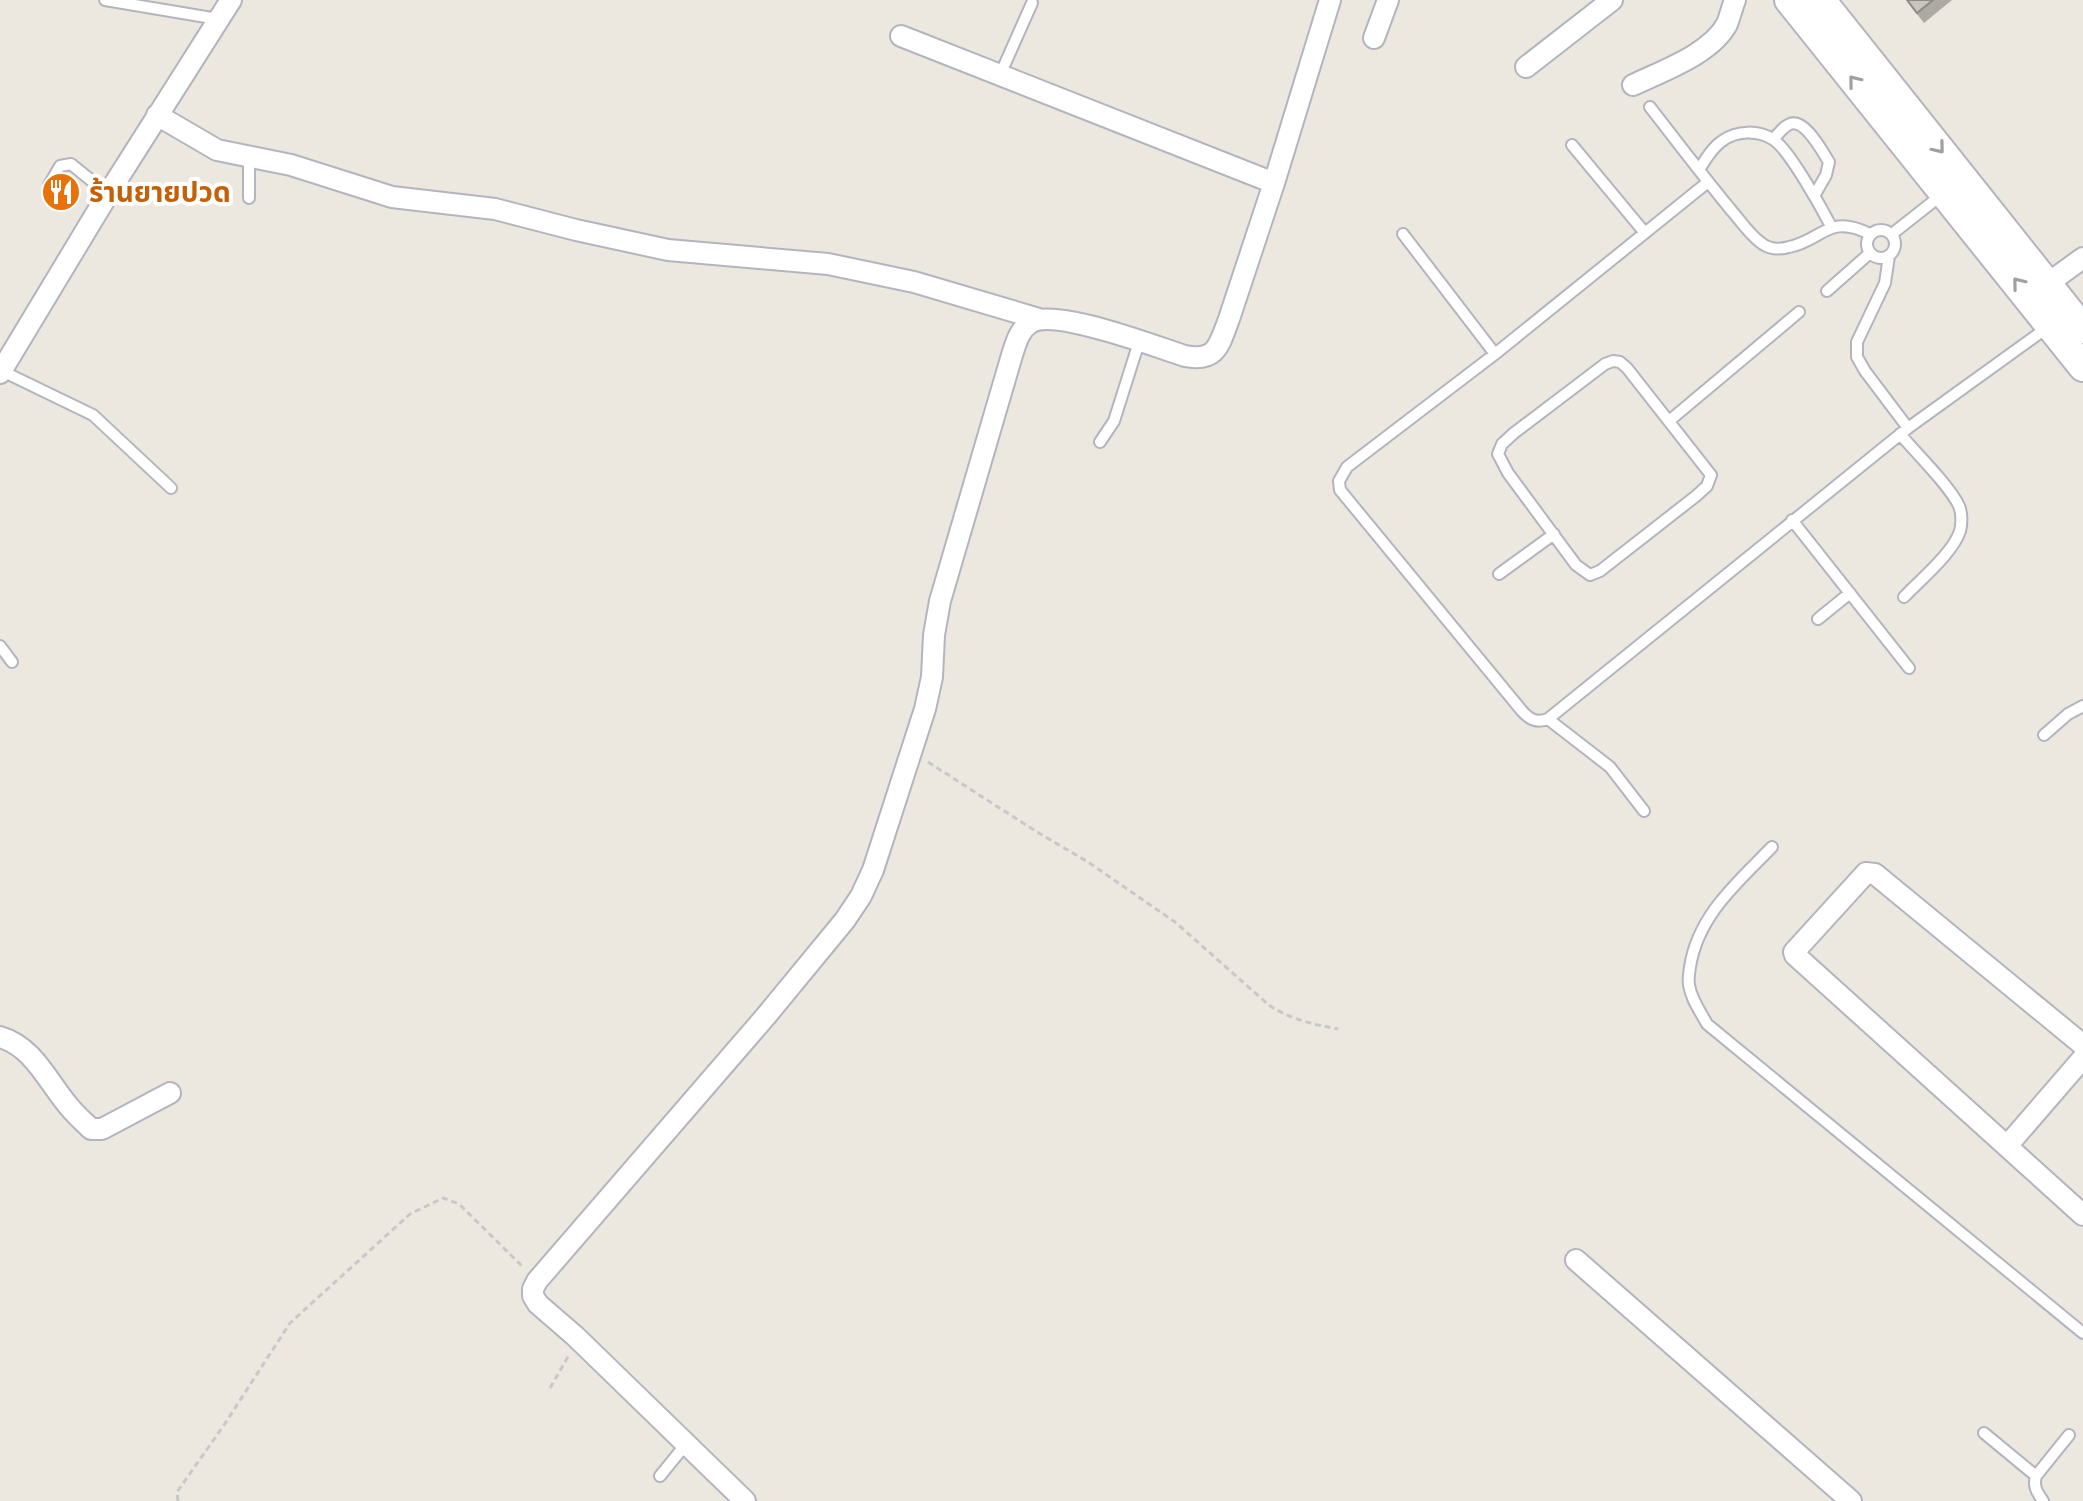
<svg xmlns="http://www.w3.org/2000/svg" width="2083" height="1501" viewBox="0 0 2083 1501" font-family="Rubik,'Noto Sans Thai',sans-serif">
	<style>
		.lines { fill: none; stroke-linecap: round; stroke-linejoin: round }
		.lane-casing { stroke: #b3b5be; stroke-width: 14 }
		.street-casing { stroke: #b3b5be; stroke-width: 24 }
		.secondary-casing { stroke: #b3b5be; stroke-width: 32 }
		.path { stroke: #c8c8c8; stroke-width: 3; stroke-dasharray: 6 4; stroke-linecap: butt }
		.lane { stroke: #fff; stroke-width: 10 }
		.street { stroke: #fff; stroke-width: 20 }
		.secondary { stroke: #fff; stroke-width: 28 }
		.wall { fill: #acaaa3 }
		.building { fill: #c8c6be; stroke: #8c8b85; stroke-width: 2 }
		.oneway { stroke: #a0a0a0 }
		.labels { text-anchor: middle; stroke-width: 8; stroke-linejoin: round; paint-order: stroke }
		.food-label { font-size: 28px; font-weight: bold; fill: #c56008; stroke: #fff; text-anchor: start }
	</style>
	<rect width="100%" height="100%" fill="#ece8e0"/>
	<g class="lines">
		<defs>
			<path id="lane" d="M105 0 218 19
				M1000 75 1032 3
				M1650 107C1677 142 1703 176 1731 210 1740 220 1749 234 1760 242 1768 249 1779 250 1789 247 1823 240 1828 213 1870 234
				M1773 139C1778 135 1782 128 1788 125 1803 115 1822 151 1829 162L1826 175 1814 196
				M1572 145 1645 233
				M1699 170C1705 160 1712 148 1722 141 1737 130 1759 130 1774 140 1790 151 1822 209 1832 228
				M1708 182 1495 354 1347 467 1339 481 1340 490 1522 711C1530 720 1537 723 1548 719L1908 428 2048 327
				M49 185 60 166 71 164 108 194
				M249 198V156
				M1867 244a14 14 0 1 1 28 0a14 14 0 1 1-28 0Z
				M1403 234 1495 354
				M1892 234 1944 193
				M1889 256 1885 283 1857 342V357L1865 371 1908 428
				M1827 291 1870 253
				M1613 361 1620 362 1627 368 1711 475 1707 486 1696 496 1600 571 1590 575 1576 565 1508 473 1498 454 1502 444 1514 433 1605 364Z
				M2 371 93 415 171 488
				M1669 421 1799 312
				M1900 434C1915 452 1950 486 1959 506 1962 513 1962 524 1960 531 1953 553 1920 580 1904 597
				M1100 442 1114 421 1139 342
				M1792 520 1909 668
				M1499 574 1554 534
				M1818 619 1850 593
				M0 646 12 662
				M1548 719 1610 767 1644 811
				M2044 735 2068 714 2083 706
				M1772 847C1738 882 1698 915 1690 967 1689 973 1688 979 1689 985 1691 999 1700 1011 1707 1024L2083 1333
				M1984 1433 2036 1476
				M660 1476 686 1444
				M2043 1501C2037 1492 2033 1487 2036 1476L2069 1435"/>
			<path id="street" d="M901 36 1274 183
				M1374 38 1388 0
				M1526 67 1612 0
				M1633 85C1662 71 1711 54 1727 24 1730 16 1732 8 1735 0
				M157 115 217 150 291 165 392 197 495 209 576 230 668 250 828 264 914 282 1039 319
				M2047 284 2083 258
				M0 373 108 194 231 0
				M0 1037C35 1047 49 1085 72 1110 78 1117 85 1123 91 1129H102L170 1093
				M2083 1045 1875 874 1866 873 1794 952 1795 955 2083 1215
				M2007 1146 2083 1058
				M1576 1260 1851 1501
				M745 1501 575 1336 538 1304 533 1296V1289L537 1281 766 1016 845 920 861 896 873 870 925 709 932 677 934 635 940 601 1012 355C1016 343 1019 330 1030 323 1054 307 1156 347 1185 356 1217 362 1219 345 1229 319L1274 183 1330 0"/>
			<path id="secondary" d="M1789 0 2083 367
				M1821 0 2083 329"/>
		</defs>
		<use href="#lane" class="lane-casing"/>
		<use href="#street" class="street-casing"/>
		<use href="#secondary" class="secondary-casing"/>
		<path class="path" d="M928 762 1037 832 1088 862 1175 922 1270 1006C1293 1020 1312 1024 1338 1029
			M550 1388 569 1355
			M178 1501 177 1492 224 1425 290 1323 410 1214 443 1198 459 1204 523 1267"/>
		<use href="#lane" class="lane"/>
		<use href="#street" class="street"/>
		<use href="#secondary" class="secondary"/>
	</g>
	<path class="wall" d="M1906 0H1952L1924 23Z"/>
	<path class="building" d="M1907 0H1933L1917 13Z"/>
	<defs><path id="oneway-chevron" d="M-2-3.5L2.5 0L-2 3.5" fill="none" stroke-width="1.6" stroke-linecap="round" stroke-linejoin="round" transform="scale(2)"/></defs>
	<g class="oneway">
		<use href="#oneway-chevron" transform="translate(1854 81) rotate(-129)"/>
		<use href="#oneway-chevron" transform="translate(1939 148) rotate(51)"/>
		<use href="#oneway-chevron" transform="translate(2018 283) rotate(-129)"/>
	</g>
	<defs>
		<symbol id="restaurant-disc" viewBox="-11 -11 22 22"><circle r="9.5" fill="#e8710a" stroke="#fff"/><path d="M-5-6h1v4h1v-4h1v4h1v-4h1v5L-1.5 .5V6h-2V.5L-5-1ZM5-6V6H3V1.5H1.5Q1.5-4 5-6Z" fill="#fff"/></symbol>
	</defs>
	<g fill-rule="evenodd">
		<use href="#restaurant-disc" x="39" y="170" width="44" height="44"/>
	</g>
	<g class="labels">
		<g class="food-label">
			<text x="89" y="202">ร้านยายปวด</text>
		</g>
	</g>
</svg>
